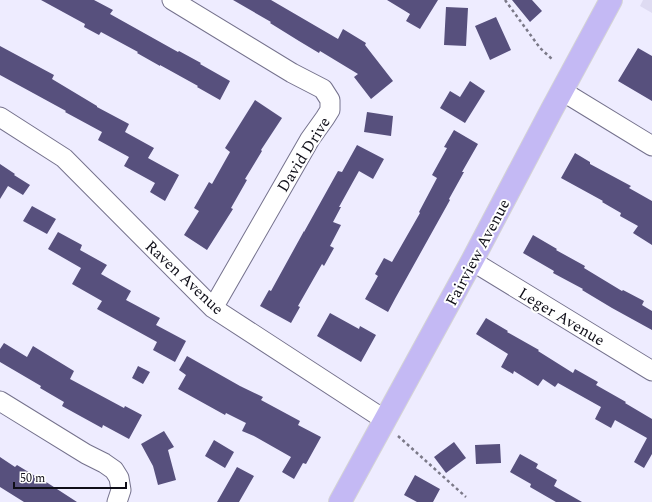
<svg xmlns="http://www.w3.org/2000/svg" width="652" height="502" viewBox="0 0 652 502" font-family="Spectral,serif">
	<style>
		.built { fill: #dedbf2 }
		.building { fill: #57507d }
		.lines { fill: none; stroke-linecap: round; stroke-linejoin: round }
		.minor-casing { stroke: #75728d; stroke-width: 21 }
		.major-casing { stroke: #d4d4d5; stroke-width: 24 }
		.path { stroke: #7b7988; stroke-width: 2.5; stroke-dasharray: 3 3; stroke-linecap: butt }
		.minor { stroke: #fff; stroke-width: 19 }
		.major { stroke: #c4b9f4; stroke-width: 22 }
		.labels { text-anchor: middle; stroke-width: 4; stroke-linejoin: round; paint-order: stroke }
		.street-label { font-size: 16px; fill: #0f0e18; stroke: #fff }
	</style>
	<rect width="100%" height="100%" fill="#eeecff"/>
	<path class="built" d="M643 0H652V13L640 6Z"/>
	<path class="building" d="M41 0H94L113 10 110 14 178 52 179 51 201 63 200 64 230 81 220 100 197 87 198 86 160 65V66L137 53 138 52 101 32 99 35 84 27 85 24Z
		M233 0H271L338 39 343 29 366 43 365 45 393 81 371 99 354 77 358 74 320 51 319 53 299 41 270 23 271 22Z
		M387 0H438L420 29 406 21 410 14Z
		M512 0H532L542 11 530 22Z
		M446 7 468 8 466 46 444 45Z
		M496 17 511 50 490 60 475 26Z
		M0 46 54 75 52 79 97 106V107L129 124 125 132 154 148 148 158 179 175 165 201 150 192 155 183 124 166 129 157 98 140 102 132 65 112 66 111 0 75Z
		M638 48 652 56V101L618 81Z
		M470 81 485 91 465 123 440 108 450 91 460 97Z
		M255 100 282 118 261 150 262 151 245 179 247 180 231 208 233 209 207 250 184 235 199 211 194 208 209 182 212 184 230 152 225 148Z
		M367 112 393 116 391 136 364 132Z
		M454 130 478 144 462 172H464L449 199 450 200 396 297 388 312 365 299 378 276 375 274 384 258 392 262 420 213 419 212 437 178 432 175 447 148 444 147Z
		M357 145 384 159 373 179 359 171 339 207H341L333 222 341 225 330 246 334 248 324 266 322 264 298 306 300 307 291 323 260 306 269 290 271 291 304 231V232L338 171 342 172Z
		M575 153 590 162V164L631 186 629 188 652 201V245L633 233 638 226 620 216 621 213 602 202 603 201 561 178Z
		M0 164 15 174 14 175 30 185 23 195 8 186 0 199Z
		M32 206 56 219 47 234 23 221Z
		M58 232 82 245 80 250 107 265 101 274 131 291 126 300 160 318 156 325 186 341 175 362 153 350 157 342 97 309 102 301 72 284 81 268 48 249Z
		M533 235 557 249 556 250 585 266 584 268 622 291 623 290 644 301 642 305 652 311V330L612 308 582 290 583 289 553 273 554 271 523 253Z
		M330 313 359 329 360 326 376 335 361 362 317 336Z
		M486 318 508 331 507 332 539 350 538 351 573 373 575 369 598 382 596 385 626 402 625 403 652 419V454L644 468 634 462 647 438 615 420 611 428 595 419 601 407 558 383 555 387 543 379 538 386 514 371 513 374 501 367 508 354 476 334Z
		M4 343 27 357 33 346 74 371 70 379 124 408 125 406 142 415 129 439 103 425 102 428 62 406 64 402 40 388 41 386 0 362V349Z
		M187 356 240 386 263 397 261 400 300 421 298 425 321 437 306 464 303 463 294 479 282 472 291 457 254 436 242 431 246 423 226 413 225 415 178 389 186 375 179 370Z
		M138 366 150 372 143 384 132 378Z
		M164 431 174 447 168 450 176 480 158 485 153 466 141 444Z
		M214 440 234 452 225 468 205 456Z
		M454 442 466 458 446 473 434 457Z
		M500 444 501 463 476 464 475 445Z
		M520 454 538 464 536 468 557 480 554 486 582 502H556L530 487 531 484 510 472Z
		M0 457 15 467 17 465 40 479V478L77 502H24L0 487Z
		M237 467 254 476 239 502H217Z
		M415 475 440 489 433 502H417L404 495Z"/>
	<g class="lines">
		<defs>
			<path id="minor" d="M172 0 292 73 323 89 330 100V110L325 118 310 139 213 308
				M562 91 652 146
				M0 117 64 158 213 308 385 420
				M472 261 652 371
				M0 401 86 454 104 463 114 470 119 478 121 490 117 502"/>
			<path id="major" d="M340 502 472 261 551 111 611 0"/>
		</defs>
		<use href="#minor" class="minor-casing"/>
		<use href="#major" class="major-casing"/>
		<path class="path" d="M505 0 540 48 553 60
			M398 436 466 497"/>
		<use href="#minor" class="minor"/>
		<use href="#major" class="major"/>
	</g>
	<g class="labels">
		<g class="street-label">
			<text transform="translate(303 154) rotate(-58)" y="6">David Drive</text>
			<text transform="translate(477 252) rotate(-62)" y="6">Fairview Avenue</text>
			<text transform="translate(185 277) rotate(43)" y="6">Raven Avenue</text>
			<text transform="translate(562 316) rotate(31)" y="6">Leger Avenue</text>
		</g>
	</g>
	<path d="M14 482v6h112v-6" fill="none" stroke="#0f0e18" stroke-width="2"/>
	<text x="20" y="482" font-size="12" fill="#0f0e18" stroke="#ffffff" stroke-width="3" paint-order="stroke">50 m</text>
</svg>
